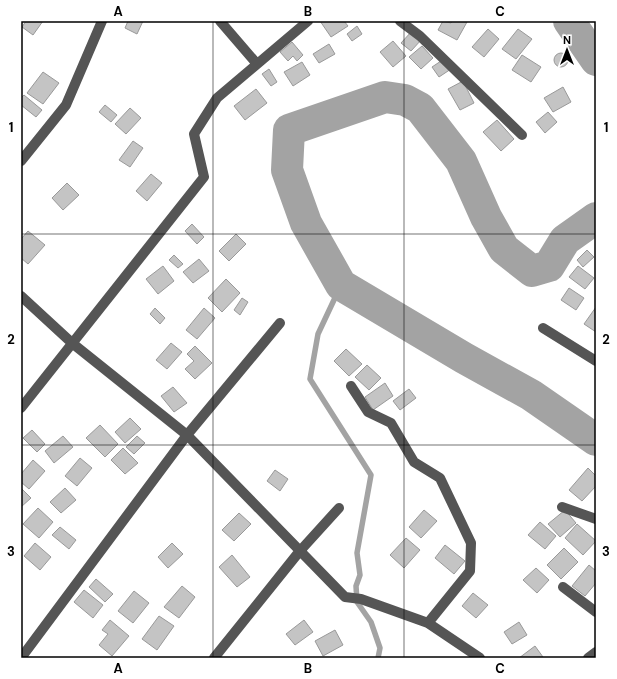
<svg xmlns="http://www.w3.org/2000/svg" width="617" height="679" viewBox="0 0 617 679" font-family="'DM Sans',sans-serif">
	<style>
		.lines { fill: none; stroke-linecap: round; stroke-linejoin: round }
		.stream { stroke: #a3a3a3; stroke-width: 5.5 }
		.river { stroke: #a3a3a3; stroke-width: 32 }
		.building { fill: #c4c4c4; stroke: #999 }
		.minor { stroke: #555; stroke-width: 10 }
		.grid { fill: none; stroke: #000; stroke-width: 1; stroke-opacity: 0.55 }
		.neatline { fill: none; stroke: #000; stroke-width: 1.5 }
		.grid-label { font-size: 13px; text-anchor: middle; font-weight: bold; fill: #000 }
	</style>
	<rect width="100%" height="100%" fill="#fff"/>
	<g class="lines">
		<path class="stream" d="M341 285 318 334 310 379 371 475 357 553 360 575 356 586 357 602 371 622 380 648 378 658"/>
		<path class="river" d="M569 21 596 60
			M596 218 565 240 549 266 532 271 504 249 486 217 461 161 420 108 405 100 385 97 289 130 287 170 306 223 341 285 464 358 531 395 596 440"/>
	</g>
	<path class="building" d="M26 21H43L33 35 22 27Z
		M128 21H143L137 34 125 28Z
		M320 21H344L348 26 331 37Z
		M443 21 451 23 452 21 467 22 457 40 438 30Z
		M357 26 362 34 352 41 347 34Z
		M488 29 499 39 484 57 472 47Z
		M518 29 532 39 516 59 502 49Z
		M412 31 422 39 411 51 401 43Z
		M393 41 406 56 393 67 380 52Z
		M292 42 303 55 297 61 293 56 288 61 280 52Z
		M329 44 335 54 319 63 313 54Z
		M422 46 433 58 421 69 409 57Z
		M554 60a7 7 0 1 1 14 0a7 7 0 1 1-14 0Z
		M522 55 541 67 531 82 512 70Z
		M447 57 454 67 439 77 432 67Z
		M302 62 310 75 293 86 284 72Z
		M269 69 277 82 271 86 262 74Z
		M43 72 59 83 43 104 27 93Z
		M463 81 474 103 460 110 448 89Z
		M563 87 571 102 553 112 544 98Z
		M256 89 267 103 245 120 234 106Z
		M24 95 42 110 36 117 21 105V98Z
		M105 105 117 115 111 122 99 112Z
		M130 108 141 118 126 134 115 124Z
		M548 112 557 122 545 133 536 122Z
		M497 120 514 139 501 151 483 132Z
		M133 141 143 148 130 167 119 160Z
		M151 174 162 183 147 201 136 191Z
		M67 183 79 195 63 210 52 198Z
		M192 224 204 237 197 244 185 231Z
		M28 231 45 245 28 264 21 258V239Z
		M236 234 246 244 229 261 219 251Z
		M587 250 594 257 583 267 577 260Z
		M174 255 183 264 178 268 169 260Z
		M199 259 209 271 193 283 183 272Z
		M163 266 174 281 158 294 146 279Z
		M578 266 594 278 585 289 569 277Z
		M226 279 240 293 222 312 208 298Z
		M569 288 584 298 576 310 561 300Z
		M242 298 248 302 240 315 234 310Z
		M596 307V332L584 324Z
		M155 308 165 318 160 324 150 314Z
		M204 308 215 318 197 339 186 330Z
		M171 343 182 352 167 369 156 360Z
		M195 346 212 363 195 379 185 369 194 361 187 354Z
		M346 349 362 364 349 376 334 361Z
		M367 365 381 378 369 390 355 377Z
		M385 383 393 396 373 410 365 397Z
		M173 387 187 403 174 412 161 396Z
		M409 389 416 398 400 410 393 401Z
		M130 418 141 429 125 443 115 432Z
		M100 425 118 444 105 457 86 438Z
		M32 430 45 444 37 452 23 438Z
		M63 436 73 447 54 463 45 451Z
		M137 436 145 443 134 454 126 447Z
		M123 448 138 463 125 474 111 460Z
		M80 458 92 468 77 486 65 476Z
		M33 460 45 471 29 489 21 482V474Z
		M588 468 596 476V486L582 501 569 490Z
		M275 470 288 479 280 491 267 481Z
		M21 488 31 498 21 507Z
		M65 488 76 500 61 513 50 502Z
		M38 508 53 522 39 538 23 524Z
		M424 510 437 521 421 538 409 527Z
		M565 510 576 523 560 537 548 524Z
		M239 513 251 524 234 541 222 530Z
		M540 522 556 536 545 549 528 535Z
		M577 524 596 541 583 555 565 538Z
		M60 527 76 540 69 549 52 535Z
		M406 538 420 550 404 568 390 555Z
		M35 543 51 557 40 570 24 556Z
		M172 543 183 554 168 568 158 557Z
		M445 545 465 561 454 574 435 558Z
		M564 548 578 562 561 579 547 565Z
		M232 555 250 577 237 587 219 567Z
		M589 565 596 571V583L585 596 572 586Z
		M536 568 549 580 537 593 523 580Z
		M96 579 113 594 105 602 89 587Z
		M182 586 195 597 179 618 164 607Z
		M84 590 103 605 93 618 74 602Z
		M134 591 149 603 133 623 118 611Z
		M473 593 488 605 476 618 462 606Z
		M159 616 174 626 157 650 142 639Z
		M110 620 129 636 112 656 99 645 108 634 102 630Z
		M304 620 313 632 295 645 286 634Z
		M519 622 527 635 512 644 504 632Z
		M335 630 343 645 323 656 315 641Z
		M535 646 543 657 519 658Z"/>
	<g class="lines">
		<path class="minor" d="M220 21 257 64
			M400 21 420 36 522 135
			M21 161 66 105 102 21
			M21 296 72 343 187 435 345 597 361 599 428 623 480 658
			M543 328 596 361
			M351 386 368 412 391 423 414 462 440 478 471 543 470 571 428 623
			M21 408 204 177 194 134 217 98 308 21
			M562 507 596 519
			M563 587 596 612
			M21 658 187 435 280 323
			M214 658 299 552 339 508
			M588 658 596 652"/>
	</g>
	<path class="grid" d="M213 21V658M404 21V658M21 234H596M21 445H596"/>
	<rect width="617" height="679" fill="none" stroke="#ffffff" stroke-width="44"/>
	<g transform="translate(567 50)" stroke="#ffffff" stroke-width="3" paint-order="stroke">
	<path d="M0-3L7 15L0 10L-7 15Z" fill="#000000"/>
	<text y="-6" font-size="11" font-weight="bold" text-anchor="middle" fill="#000000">N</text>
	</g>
	<rect x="22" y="22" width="573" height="635" class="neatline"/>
	<g class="grid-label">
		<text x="118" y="16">A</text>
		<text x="308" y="16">B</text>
		<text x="500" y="16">C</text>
		<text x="11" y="132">1</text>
		<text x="606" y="132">1</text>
		<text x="11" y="344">2</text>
		<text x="606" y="344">2</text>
		<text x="11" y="556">3</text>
		<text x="606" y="556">3</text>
		<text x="118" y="673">A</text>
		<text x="308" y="673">B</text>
		<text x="500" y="673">C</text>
	</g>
</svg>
